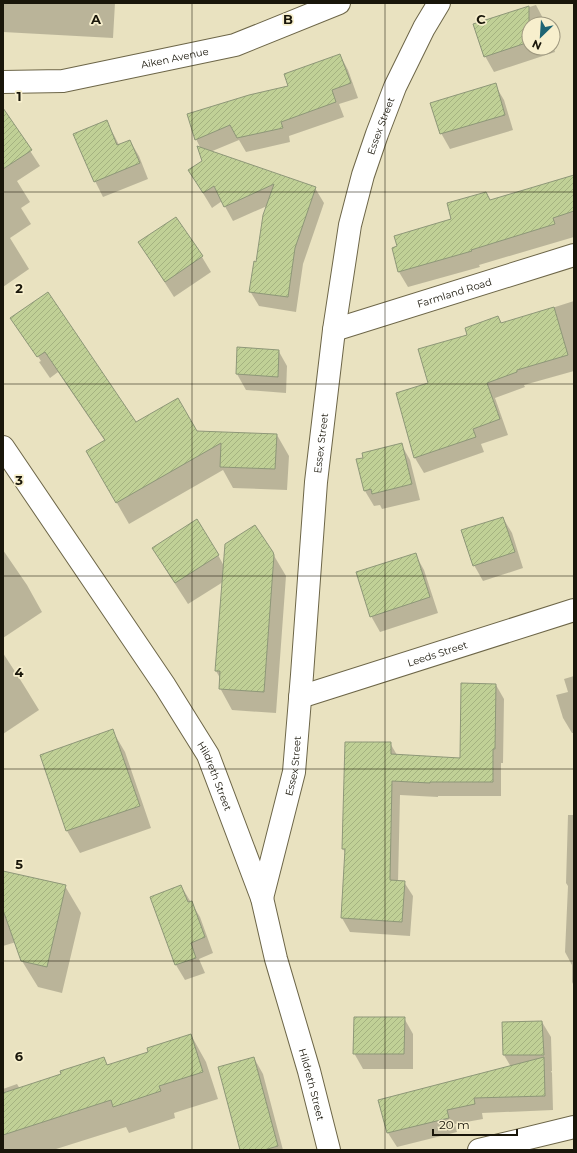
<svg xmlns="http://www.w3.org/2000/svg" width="577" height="1153" viewBox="0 0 577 1153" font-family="Montserrat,sans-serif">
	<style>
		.shadow { fill: #0003 }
		.building { fill: url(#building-hatch); stroke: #8e9778 }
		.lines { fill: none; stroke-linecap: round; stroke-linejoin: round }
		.minor-casing { stroke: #6d6648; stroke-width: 24 }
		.minor { stroke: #fff; stroke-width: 22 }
		.grid { fill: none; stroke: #19160a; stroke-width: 1; stroke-opacity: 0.55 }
		.labels { text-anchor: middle; stroke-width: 3.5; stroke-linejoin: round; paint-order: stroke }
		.street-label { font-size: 10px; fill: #19160a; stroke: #f7efcd }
		.grid-label { font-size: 13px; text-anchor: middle; font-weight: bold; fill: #19160a; stroke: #f7efcd; stroke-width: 3.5; stroke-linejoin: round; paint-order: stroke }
	</style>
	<defs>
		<pattern id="building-hatch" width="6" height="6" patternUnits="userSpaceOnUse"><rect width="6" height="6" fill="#c0d096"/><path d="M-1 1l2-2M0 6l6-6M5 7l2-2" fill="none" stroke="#a4b280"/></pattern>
	</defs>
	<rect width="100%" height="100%" fill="#e9e2c0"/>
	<path class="shadow" d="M3 3H115L113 38 3 32Z
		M536 5 546 24H529V48H553V45L555 52 494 72 485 56 475 24Z
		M340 55 348 70 358 98 339 104 344 117 289 136 290 142 246 152 239 140 210 152 315 188 324 203 303 264 296 312 259 306 250 291 257 263 267 206 233 221 222 201 212 208 198 185 203 162 201 149 196 139 290 87Z
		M495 85 504 100 513 130 450 149 441 133Z
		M106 121 115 137 119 145 130 141 139 156 148 179 103 197 95 181Z
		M15 128 40 166 17 181 30 202 21 208 31 224 10 238 29 269 3 287V135Z
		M574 175V237L479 265 480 267 408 287 399 272 393 248 453 220 486 193 491 201Z
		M202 257 211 272 174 297 149 258Z
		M574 301V371L524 385 525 387 495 398 508 435 481 444 484 452 424 473 415 458 397 394 429 384 468 336 498 317 502 324Z
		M12 318 136 423 196 432 277 435 289 456 287 490 233 488 223 470 129 524 87 451 105 441 58 372 50 378 39 362 41 361 25 337H23Z
		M238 348 278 350 287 366 286 393 246 390 237 374Z
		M401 444 410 460 420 500 382 509 380 505 374 506 365 491 358 460 364 458Z
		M503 518 512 533 523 568 483 581 474 565Z
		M153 548 218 555 224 566 273 554 286 576 276 713 232 710 220 688V678L216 671 223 582 188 604 166 570Z
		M3 550 27 585 42 612 3 638Z
		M415 554 424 570 438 613 380 632 371 616Z
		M3 653 23 684 39 710 3 734Z
		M574 676V733H572L563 718 556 695 568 692 564 679Z
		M496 685 504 699 503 763H501V796H438V797L400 795 398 882H404L413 896 410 936 350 932 342 918 346 854 343 849 390 743 397 755 461 759Z
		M112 730 125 752 151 828 80 853 67 831 41 755Z
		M568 815H574V986L572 982V965L565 952 568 886 566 883Z
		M3 872 65 886 81 913 62 993 38 987 22 961 16 942 3 946Z
		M181 886 200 917 213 953 199 959 205 973 185 980 176 965 151 897Z
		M404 1018 413 1034V1069H363L354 1053Z
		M542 1022 551 1037 552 1071H551L552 1073 553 1110 482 1113 483 1119 455 1124 457 1132 397 1147 388 1133 380 1100 511 1067 504 1055Z
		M191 1035 206 1062 218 1099 174 1113 175 1118 129 1133 126 1127 53 1150H3V1089L17 1084 20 1089 63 1075 104 1058 108 1066 150 1052Z
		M254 1058 263 1074 283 1150H241Z"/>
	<path class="building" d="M529 6V42L484 57 473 24Z
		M340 54 351 83 332 90 336 102 281 122 283 128 237 138 230 125 195 140 187 114 249 95 288 86 284 74Z
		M496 83 505 115 440 134 430 103Z
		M3 108 32 150 3 169Z
		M107 120 117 145 130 140 140 163 94 182 73 134Z
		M197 146 316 187 295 248 288 297 249 292 254 261 256 262 263 215 274 184 224 207 214 186 203 193 188 170 202 161Z
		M574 175V211L553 218 555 224 471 250 472 251 398 272 392 248 397 246 394 236 451 219 447 203 486 192 490 200Z
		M176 217 203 256 165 282 138 242Z
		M48 292 136 422 178 398 197 431 277 434 275 469 220 467 221 443 116 503 86 451 105 440 45 352 37 357 10 318Z
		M554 307 568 355 517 370V372L487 383 500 419 473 429 476 437 414 458 396 393 428 383 418 349 467 335 465 328 498 316 501 323Z
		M237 347 279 350 278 377 236 374Z
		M402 443 412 484 372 494 371 489 364 491 356 459 363 458 362 453Z
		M503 517 515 552 473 566 461 530Z
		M197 519 219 555 175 583 152 548Z
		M255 525 273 552 274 555 264 692 219 689 220 671H215L225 544Z
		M416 553 430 597 370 617 356 572Z
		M461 683 496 684 495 749H493V782H430V783L392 781 390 880 405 881 402 922 341 918 345 849H342L345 742H391V754L460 758Z
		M113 729 140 806 66 831 40 755Z
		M3 871 66 885 47 967 21 961 3 910Z
		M181 885 188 902 192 901 205 937 191 943 196 958 175 965 150 897Z
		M354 1017H405L404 1054H353Z
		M542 1021 544 1055H503L502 1022Z
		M191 1034 203 1072 159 1086 161 1091 113 1107 111 1100 3 1135V1093L61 1074 60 1071 104 1057 107 1065 148 1052 147 1048Z
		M254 1057 278 1146 264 1150H240L218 1067Z
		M544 1057 545 1096 474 1098 475 1104 447 1110 449 1118 387 1133 378 1100Z"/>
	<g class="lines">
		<defs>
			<g id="minor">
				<path id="s1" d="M3 82 63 81 235 45 339 3"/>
				<path id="s2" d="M334 330 574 255"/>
				<path id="s3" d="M3 447 165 686 208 755 262 898 276 959 309 1071 329 1150"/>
				<path id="s4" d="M300 697 574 610"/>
				<path id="s5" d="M262 898 294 772 302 675 316 482 334 330 350 225 363 175 377 134 395 87 424 28 439 3"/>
				<path d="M479 1150 574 1127"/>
			</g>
		</defs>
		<use href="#minor" class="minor-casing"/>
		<use href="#minor" class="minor"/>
	</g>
	<path class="grid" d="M192 3V1150M385 3V1150M3 192H574M3 384H574M3 576H574M3 769H574M3 961H574"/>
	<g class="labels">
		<g class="street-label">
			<text dy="4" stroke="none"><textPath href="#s1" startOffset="174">Aiken Avenue</textPath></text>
			<text dy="4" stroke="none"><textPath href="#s5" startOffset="784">Essex Street</textPath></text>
			<text dy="4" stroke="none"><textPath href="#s2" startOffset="126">Farmland Road</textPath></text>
			<text dy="4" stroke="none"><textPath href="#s5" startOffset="460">Essex Street</textPath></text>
			<text dy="4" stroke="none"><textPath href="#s4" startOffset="144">Leeds Street</textPath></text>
			<text dy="4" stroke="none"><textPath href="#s5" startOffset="136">Essex Street</textPath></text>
			<text dy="4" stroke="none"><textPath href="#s3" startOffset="392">Hildreth Street</textPath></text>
			<text dy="4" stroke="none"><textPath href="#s3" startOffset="716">Hildreth Street</textPath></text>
		</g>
	</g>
	<g class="grid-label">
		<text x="96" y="24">A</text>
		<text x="288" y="24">B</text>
		<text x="481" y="24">C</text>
		<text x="19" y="101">1</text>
		<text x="19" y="293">2</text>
		<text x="19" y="485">3</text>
		<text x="19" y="677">4</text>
		<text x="19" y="869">5</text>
		<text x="19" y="1061">6</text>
	</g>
	<rect width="577" height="1153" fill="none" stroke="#19160a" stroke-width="8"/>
	<g transform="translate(541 36) rotate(205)"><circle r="19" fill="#f7efcd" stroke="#9e987f"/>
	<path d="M0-3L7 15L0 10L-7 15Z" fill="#1e6574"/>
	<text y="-6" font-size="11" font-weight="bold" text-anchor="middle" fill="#19160a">N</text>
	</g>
	<path d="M433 1129v6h84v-6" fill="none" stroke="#19160a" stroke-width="2"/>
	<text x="439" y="1129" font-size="12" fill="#19160a" stroke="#f7efcd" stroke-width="3" paint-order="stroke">20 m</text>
</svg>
